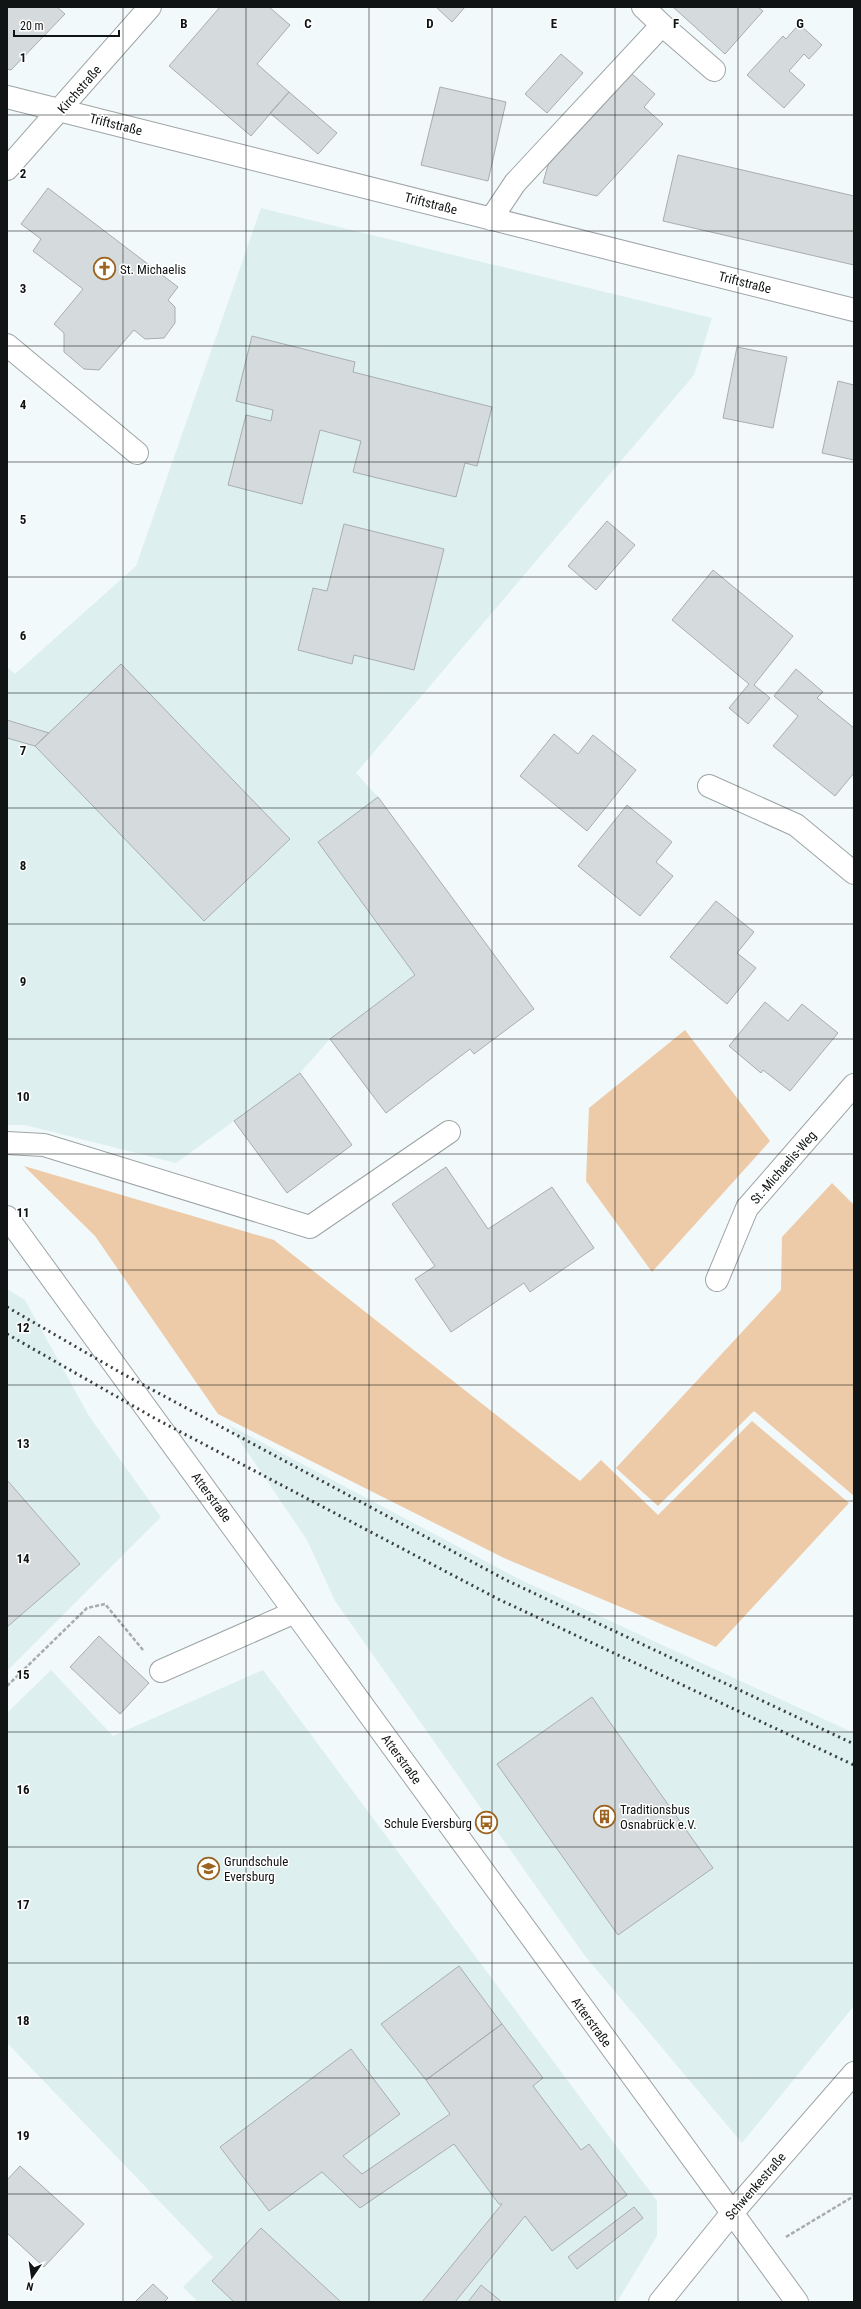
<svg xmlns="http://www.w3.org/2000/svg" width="861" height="2309" viewBox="0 0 861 2309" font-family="'Roboto Condensed',sans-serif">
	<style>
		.built { fill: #deeff0 }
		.green { fill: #edcba9 }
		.building { fill: #d5dbdc; stroke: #a8aeaf }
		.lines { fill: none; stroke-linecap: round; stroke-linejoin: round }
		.minor-casing { stroke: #9ea4a5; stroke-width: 24 }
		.path { stroke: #a7adad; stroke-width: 2.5; stroke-dasharray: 4 2; stroke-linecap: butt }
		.minor { stroke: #fff; stroke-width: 22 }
		.rail { stroke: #3b3f3f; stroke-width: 3; stroke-dasharray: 2 4; stroke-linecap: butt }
		.grid { fill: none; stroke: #111414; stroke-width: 1; stroke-opacity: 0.55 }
		.labels { text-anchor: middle; stroke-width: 3; stroke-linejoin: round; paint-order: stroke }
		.street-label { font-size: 13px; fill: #111414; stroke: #fff }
		.poi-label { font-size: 13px; fill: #111414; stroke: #fff; text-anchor: start }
		.grid-label { font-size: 13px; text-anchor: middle; font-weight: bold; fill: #111414; stroke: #fff; stroke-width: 3; stroke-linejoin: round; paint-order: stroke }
	</style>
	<rect width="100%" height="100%" fill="#f2f9fa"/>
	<path class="built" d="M261 208 712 318 694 375 356 773 378 797 415 975 330 1039 300 1073 176 1163 25 1125H7V667L15 674 136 566Z
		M7 1289 25 1300 89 1416 161 1517 7 1671Z
		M229 1425 521 1580 854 1733V2006L742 2143 585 1956 335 1601 307 1540Z
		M51 1670 113 1736 263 1670 657 2201V2236L617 2302H198L183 2287 213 2257 7 2043V1713Z"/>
	<path class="green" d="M685 1030 770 1141 652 1272 586 1181 589 1108Z
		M24 1166 274 1240 580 1481 601 1460 658 1515 752 1421 849 1503 716 1647 504 1558 218 1414 95 1236Z
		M832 1183 854 1205V1496L754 1411 658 1506 616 1468 781 1290 782 1237Z"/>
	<path class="building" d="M7 7H57L65 14 11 70 7 69Z
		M220 7H269L290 25 257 64 289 92 251 136 169 66Z
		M436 7H465L452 22Z
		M673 7H758L763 11 725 54Z
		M799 24 822 45 809 59 804 54 789 71 805 85 784 108 747 75 783 36 786 39Z
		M561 54 583 73 547 113 525 94Z
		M632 74 655 94 644 107 663 124 597 196 543 183 548 165Z
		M440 87 506 102 488 181 421 165Z
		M289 92 337 133 318 154 270 113Z
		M678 155 854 196V265L663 221Z
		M48 188 178 287 168 300 175 307V323L164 338 145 339 134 330 99 370 84 369 64 352V333L54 324 83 289 33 251 41 239 21 224Z
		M252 336 355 362 353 372 492 407 477 466 465 463 456 497 353 472 361 441 320 430 302 504 228 485 246 415 271 421 273 410 236 401Z
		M737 347 787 357 773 428 723 418Z
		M838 381 854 385V460L822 453Z
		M607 521 635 545 596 590 568 566Z
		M344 524 444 549 414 670 354 655 352 664 298 650 313 588 327 591Z
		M713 570 793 636 754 685 770 698 748 724 729 708 749 684 672 620Z
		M121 664 290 839 204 921 35 746Z
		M796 669 823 692 817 698 854 728V773L835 796 773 746 798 716 774 696Z
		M7 720 49 733 35 746 7 738Z
		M554 734 578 754 593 735 636 770 587 831 520 776Z
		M378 797 534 1009 474 1054 470 1049 386 1113 330 1039 415 975 318 842Z
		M627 805 672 842 656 862 673 876 640 916 578 866Z
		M716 901 754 932 737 953 756 968 727 1004 670 957Z
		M765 1002 788 1021 802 1004 838 1033 790 1091 763 1070 761 1073 729 1046Z
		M300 1073 352 1145 287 1193 234 1121Z
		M446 1167 488 1229 552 1187 594 1248 530 1292 524 1283 451 1332 415 1279 435 1266 392 1204Z
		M7 1480 80 1564 7 1627Z
		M99 1636 149 1683 120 1714 70 1667Z
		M592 1697 713 1868 618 1935 497 1764Z
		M459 1966 502 2024 426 2080 381 2024Z
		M502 2024 543 2078 533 2086 581 2150 589 2144 627 2195 552 2251 525 2216 455 2302H422L502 2204H499L454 2144 360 2208 322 2172 269 2211 220 2147 351 2049 400 2114 343 2156 362 2174 450 2114 426 2080Z
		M20 2166 84 2224 44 2267 7 2233V2180Z
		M634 2207 643 2218 577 2269 568 2257Z
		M261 2228 341 2302H234L212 2281Z
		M153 2284 168 2298 164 2302H135Z
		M481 2285 502 2302H468Z"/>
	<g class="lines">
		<defs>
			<path id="minor" d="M662 25 714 70
				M7 97 854 310
				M7 169 150 7
				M491 219 515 183 662 25 643 7
				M7 345 137 453
				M709 786 796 825 854 873
				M7 1143 44 1145 310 1227 449 1132
				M7 1217 797 2302
				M717 1280 747 1208 854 1085
				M161 1671 295 1612
				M660 2302 732 2213 854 2073"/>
		</defs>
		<use href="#minor" class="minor-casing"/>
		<path class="path" d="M7 1686 87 1608 105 1604 143 1650
			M786 2237 854 2196"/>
		<use href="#minor" class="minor"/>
		<path class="rail" d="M7 1307 123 1374 506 1580 854 1744
			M7 1334 156 1419 498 1599 854 1765"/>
	</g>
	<path class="grid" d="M123 7V2302M246 7V2302M369 7V2302M492 7V2302M615 7V2302M738 7V2302M7 115H854M7 231H854M7 346H854M7 462H854M7 577H854M7 693H854M7 808H854M7 924H854M7 1039H854M7 1154H854M7 1270H854M7 1385H854M7 1501H854M7 1616H854M7 1732H854M7 1847H854M7 1963H854M7 2078H854M7 2194H854"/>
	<defs>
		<symbol id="church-ring" viewBox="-11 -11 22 22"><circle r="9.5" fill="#fff" stroke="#9b631f" stroke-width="1.5"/><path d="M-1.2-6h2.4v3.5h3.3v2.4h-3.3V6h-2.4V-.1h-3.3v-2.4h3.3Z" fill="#9b631f"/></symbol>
		<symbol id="building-ring" viewBox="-11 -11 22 22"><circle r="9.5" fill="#fff" stroke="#9b631f" stroke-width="1.5"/><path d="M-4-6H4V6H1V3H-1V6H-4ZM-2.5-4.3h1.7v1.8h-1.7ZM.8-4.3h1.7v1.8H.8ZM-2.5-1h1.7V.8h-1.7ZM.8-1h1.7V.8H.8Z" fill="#9b631f"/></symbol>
		<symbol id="bus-ring" viewBox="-11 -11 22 22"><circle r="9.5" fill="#fff" stroke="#9b631f" stroke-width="1.5"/><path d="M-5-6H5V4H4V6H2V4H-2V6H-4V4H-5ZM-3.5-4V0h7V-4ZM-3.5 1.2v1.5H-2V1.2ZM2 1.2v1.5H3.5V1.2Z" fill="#9b631f"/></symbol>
		<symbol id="school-ring" viewBox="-11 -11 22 22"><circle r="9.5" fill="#fff" stroke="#9b631f" stroke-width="1.5"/><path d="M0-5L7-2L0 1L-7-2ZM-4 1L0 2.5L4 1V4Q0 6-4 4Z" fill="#9b631f"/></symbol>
	</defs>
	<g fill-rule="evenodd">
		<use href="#church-ring" x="92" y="256" width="25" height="25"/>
		<use href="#building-ring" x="592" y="1804" width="25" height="25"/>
		<use href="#bus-ring" x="474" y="1810" width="25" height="25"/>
		<use href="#school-ring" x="196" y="1856" width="25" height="25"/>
	</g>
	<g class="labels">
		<g class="street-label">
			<text transform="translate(79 89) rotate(-49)" y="5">Kirchstraße</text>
			<text transform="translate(116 124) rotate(14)" y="5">Triftstraße</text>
			<text transform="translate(431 203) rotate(14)" y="5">Triftstraße</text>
			<text transform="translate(745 282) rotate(14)" y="5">Triftstraße</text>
			<text transform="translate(783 1167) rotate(-49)" y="5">St.-Michaelis-Weg</text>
			<text transform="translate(212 1497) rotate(54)" y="5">Atterstraße</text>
			<text transform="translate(402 1759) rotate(54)" y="5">Atterstraße</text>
			<text transform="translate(592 2022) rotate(54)" y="5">Atterstraße</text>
			<text transform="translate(755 2186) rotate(-49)" y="5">Schwenkestraße</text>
		</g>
		<g class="poi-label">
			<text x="120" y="274">St. Michaelis</text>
			<text x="620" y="1814">Traditionsbus<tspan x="620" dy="15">Osnabrück e.V.</tspan></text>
			<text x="472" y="1828" text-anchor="end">Schule Eversburg</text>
			<text x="224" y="1866">Grundschule<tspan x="224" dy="15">Eversburg</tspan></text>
		</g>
	</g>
	<g class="grid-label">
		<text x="184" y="28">B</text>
		<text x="308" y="28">C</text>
		<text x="430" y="28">D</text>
		<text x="554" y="28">E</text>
		<text x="676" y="28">F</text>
		<text x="800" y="28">G</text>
		<text x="23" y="62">1</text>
		<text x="23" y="178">2</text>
		<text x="23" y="293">3</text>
		<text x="23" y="409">4</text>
		<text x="23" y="524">5</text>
		<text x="23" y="640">6</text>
		<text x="23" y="755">7</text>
		<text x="23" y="870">8</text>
		<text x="23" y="986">9</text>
		<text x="23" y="1101">10</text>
		<text x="23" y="1217">11</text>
		<text x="23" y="1332">12</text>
		<text x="23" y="1448">13</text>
		<text x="23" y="1563">14</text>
		<text x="23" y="1679">15</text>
		<text x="23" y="1794">16</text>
		<text x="23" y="1909">17</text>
		<text x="23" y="2025">18</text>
		<text x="23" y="2140">19</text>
	</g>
	<rect width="861" height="2309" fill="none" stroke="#111414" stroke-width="16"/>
	<g transform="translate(32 2277) rotate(193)" stroke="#ffffff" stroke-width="3" paint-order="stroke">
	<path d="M0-3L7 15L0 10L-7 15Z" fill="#111414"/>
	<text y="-6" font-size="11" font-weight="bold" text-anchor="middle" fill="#111414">N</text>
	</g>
	<path d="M14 30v6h105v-6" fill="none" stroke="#111414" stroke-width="2"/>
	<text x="20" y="30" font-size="12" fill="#111414" stroke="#ffffff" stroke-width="3" paint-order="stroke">20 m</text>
</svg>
